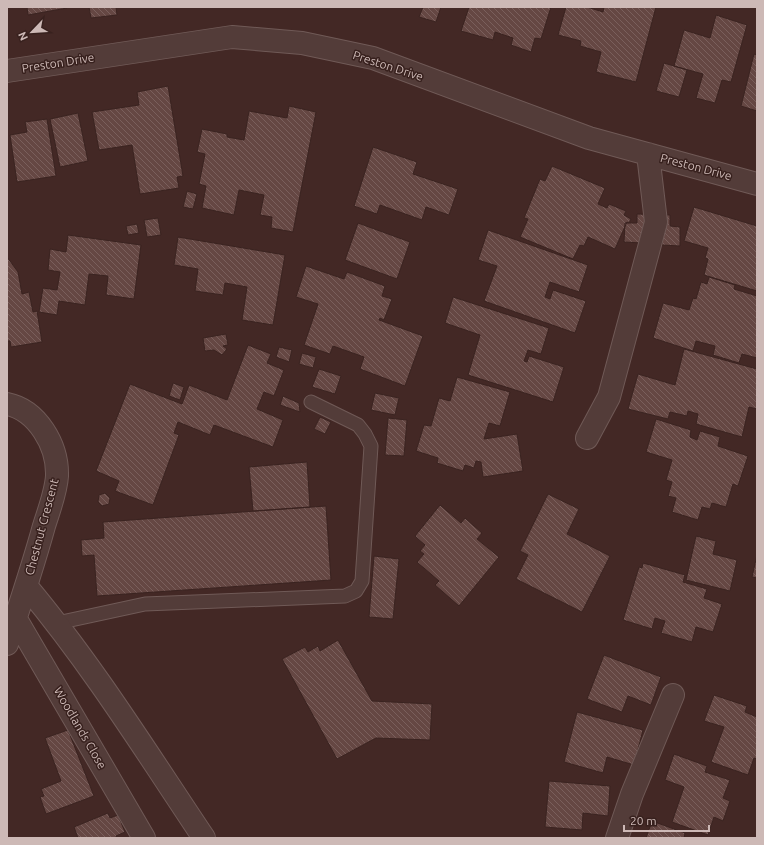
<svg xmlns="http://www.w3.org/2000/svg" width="764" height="845" viewBox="0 0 764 845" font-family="Ubuntu,sans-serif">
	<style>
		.building { fill: url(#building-back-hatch); stroke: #3a2320 }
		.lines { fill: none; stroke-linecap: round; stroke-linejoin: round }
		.lane-casing { stroke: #705a57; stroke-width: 15 }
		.street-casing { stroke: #705a57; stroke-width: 24 }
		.lane { stroke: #533c39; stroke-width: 13 }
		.street { stroke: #533c39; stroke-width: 22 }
		.labels { text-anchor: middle; stroke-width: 3; stroke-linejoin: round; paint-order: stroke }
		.street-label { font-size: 12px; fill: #cdb9b6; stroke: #38211e }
	</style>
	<defs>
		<pattern id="building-back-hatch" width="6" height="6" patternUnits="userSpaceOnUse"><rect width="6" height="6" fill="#654743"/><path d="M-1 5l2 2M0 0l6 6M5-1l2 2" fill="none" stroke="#7a5f5c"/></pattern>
	</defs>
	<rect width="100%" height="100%" fill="#432825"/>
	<path class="building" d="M27 7H67V8L28 15Z
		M89 7H116L117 15 91 18Z
		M423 7H441L436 22 419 17Z
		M469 7H551L541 39 535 38 531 52 511 45 513 38 495 32 493 40 461 31Z
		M566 7H587L603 12 604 7H656L636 82 596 72 601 52 580 46 581 41 558 35Z
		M716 15 747 25 731 82 722 80 715 103 696 98 703 74 674 66 684 30 710 38Z
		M754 54 757 55V111L741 106Z
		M664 63 687 70 679 97 656 91Z
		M168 86 183 176 177 177 179 188 140 194 132 145 99 150 92 112 139 105 137 92Z
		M289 106 316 112 293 232 271 228 272 217 260 215 264 195 239 190 234 215 202 208 206 186 199 184 205 154 197 152 202 129 227 134V137L244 140 249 111 287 118Z
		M78 113 88 161 60 167 50 119Z
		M47 119 56 176 17 182 10 135 27 132 25 122Z
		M373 147 417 162 413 174 458 189 449 215 426 207 422 220 380 205 377 214 354 206Z
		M552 166 605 188 598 204 607 208 609 204 626 211 624 215 631 219 629 223 627 222 615 249 588 237 584 246 580 245 573 259 520 237 528 219 524 218 540 179 545 181Z
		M187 191 197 194 193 209 183 207Z
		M694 207 757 226V291L704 275 708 259 705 258 708 248 684 241Z
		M637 214 670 215V226L680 227V246L662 245 663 228 643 227 642 243 624 242 625 223H637Z
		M158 218 161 235 147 237 144 220Z
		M358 223 410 242 397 279 345 260Z
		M137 224 139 233 128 235 126 226Z
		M488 230 588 265 579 292 550 282 545 297 550 299 553 290 586 301 575 333 484 301 497 266 478 260Z
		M68 235 141 245 134 299 106 295 108 276 89 274 85 305 59 301 57 315 39 312 43 288 57 290 60 272 48 270 50 249 66 252Z
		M178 237 285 255 273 325 242 320 247 287 225 283 223 295 195 291 198 269 174 265Z
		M7 257 18 272 22 294 29 292 33 312 37 311 42 342 11 347 10 341H7Z
		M306 266 344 279 347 272 385 286 382 296 392 299 384 320 380 318 379 320 423 336 405 386 360 369 364 357 333 346 330 354 304 345 318 304 296 297Z
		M709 277 735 285 734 289 757 296V358L742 354 739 363 713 355 715 346 696 341 693 351 653 338 663 303 689 310 693 298 696 299 701 282 707 284Z
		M453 297 549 328 541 354 528 350 524 361 527 362 529 356 564 367 553 402 468 375 480 335 445 323Z
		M226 334 228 345 223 346 227 349 222 355 214 350 205 351 203 338Z
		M248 345 271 354 267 363 284 370 274 396 264 392 257 409 283 420 273 447 214 425 210 435 178 422 174 433 179 435 153 505 115 491 119 481 96 471 130 384 182 404 189 385 227 400Z
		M279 347 292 350 289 362 276 357Z
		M684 349 757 369V409L749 407 742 437 696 424 698 414 688 411 687 416 670 412 668 419 628 409 638 374 675 385Z
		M302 353 316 357 313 368 299 364Z
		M319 369 341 376 335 394 312 387Z
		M457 377 510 392 500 426 489 423 484 439 517 434 523 471 483 477 481 462 476 461 474 468 465 465 463 471 437 463 438 458 416 451 424 425 431 426 439 398 450 401Z
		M173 383 184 387 180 400 169 396Z
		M375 393 399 398 395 415 371 410Z
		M283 396 299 403 300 412 280 405Z
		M320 417 331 422 325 434 314 429Z
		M388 418 407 420 404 456 385 455Z
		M656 419 691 430 690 437 697 440 700 431 720 437 718 446 748 456 738 486 733 484 726 507 712 503 710 509 702 507 698 520 672 512 676 498 668 496 672 482 666 480 672 460 646 452Z
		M307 462 310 507 253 511 249 467Z
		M105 493 110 498 109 504 102 506 98 502 99 495Z
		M548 494 579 509 567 534 610 556 582 612 516 579 528 555 520 551Z
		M440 505 461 523 465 518 482 533 477 539 499 557 459 606 435 585 439 581 417 562 424 554 420 551 425 545 415 536Z
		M326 506 331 580 97 596 94 555 82 556 81 540 104 538 103 522Z
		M696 536 716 541 713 554 737 560 730 591 686 580Z
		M757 555V578L752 577Z
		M374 556 399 559 393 619 369 617Z
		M643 563 685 575 683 582 707 589 704 598 722 604 713 632 696 627 692 642 661 633 665 621 655 618 652 629 623 620 639 567 642 568Z
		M338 640 372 701 432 704 430 740 376 738 337 759 282 659 305 647 308 652 318 646 320 651Z
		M604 655 661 677 651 705 628 696 622 712 587 699Z
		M714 695 747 706 745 712 757 717V759L754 758 748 775 711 762 724 727 704 721Z
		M577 712 643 730 634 765 607 757 603 773 564 762Z
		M68 730 94 796 46 814 40 797 44 796 41 789 61 781 45 738Z
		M674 754 707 766 705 772 730 780 723 798 730 801 723 821 714 817 708 835 672 822 684 787 665 780Z
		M549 781 610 786 608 816 583 813 582 830 545 827Z
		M108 813 110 818 118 815 125 832 116 836 117 838H78L74 827Z
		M652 821 685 833 684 838H646Z"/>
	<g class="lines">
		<defs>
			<path id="lane" d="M57 623 145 604 345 596 356 591 362 581 371 446 365 434 358 425 311 402"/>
			<path id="street" d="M7 71 232 37 302 43 373 58 589 138 757 184
				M7 404C37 410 58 445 57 476 56 492 49 510 44 526 33 566 20 605 7 644
				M587 438 609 397 656 222 648 154
				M27 587C93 666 147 753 204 838
				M16 619 144 838
				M617 838 632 794 673 695"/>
		</defs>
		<use href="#lane" class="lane-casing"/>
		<use href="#street" class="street-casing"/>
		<use href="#lane" class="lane"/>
		<use href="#street" class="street"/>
	</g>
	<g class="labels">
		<g class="street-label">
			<text transform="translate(58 63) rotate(-9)" y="4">Preston Drive</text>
			<text transform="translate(388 66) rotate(18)" y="4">Preston Drive</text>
			<text transform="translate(696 167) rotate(15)" y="4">Preston Drive</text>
			<text transform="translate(42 527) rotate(-75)" y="4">Chestnut Crescent</text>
			<text transform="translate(80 728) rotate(60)" y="4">Woodlands Close</text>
		</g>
	</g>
	<rect width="764" height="845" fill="none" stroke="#cdb9b6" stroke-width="16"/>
	<g transform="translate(32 32) rotate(245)" stroke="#38211e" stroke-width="3" paint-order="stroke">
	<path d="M0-3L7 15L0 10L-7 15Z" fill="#cdb9b6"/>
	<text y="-6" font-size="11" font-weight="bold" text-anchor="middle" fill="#cdb9b6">N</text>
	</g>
	<path d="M624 825v6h85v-6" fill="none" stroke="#cdb9b6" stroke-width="2"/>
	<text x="630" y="825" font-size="12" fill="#cdb9b6" stroke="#38211e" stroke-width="3" paint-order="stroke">20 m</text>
</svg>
